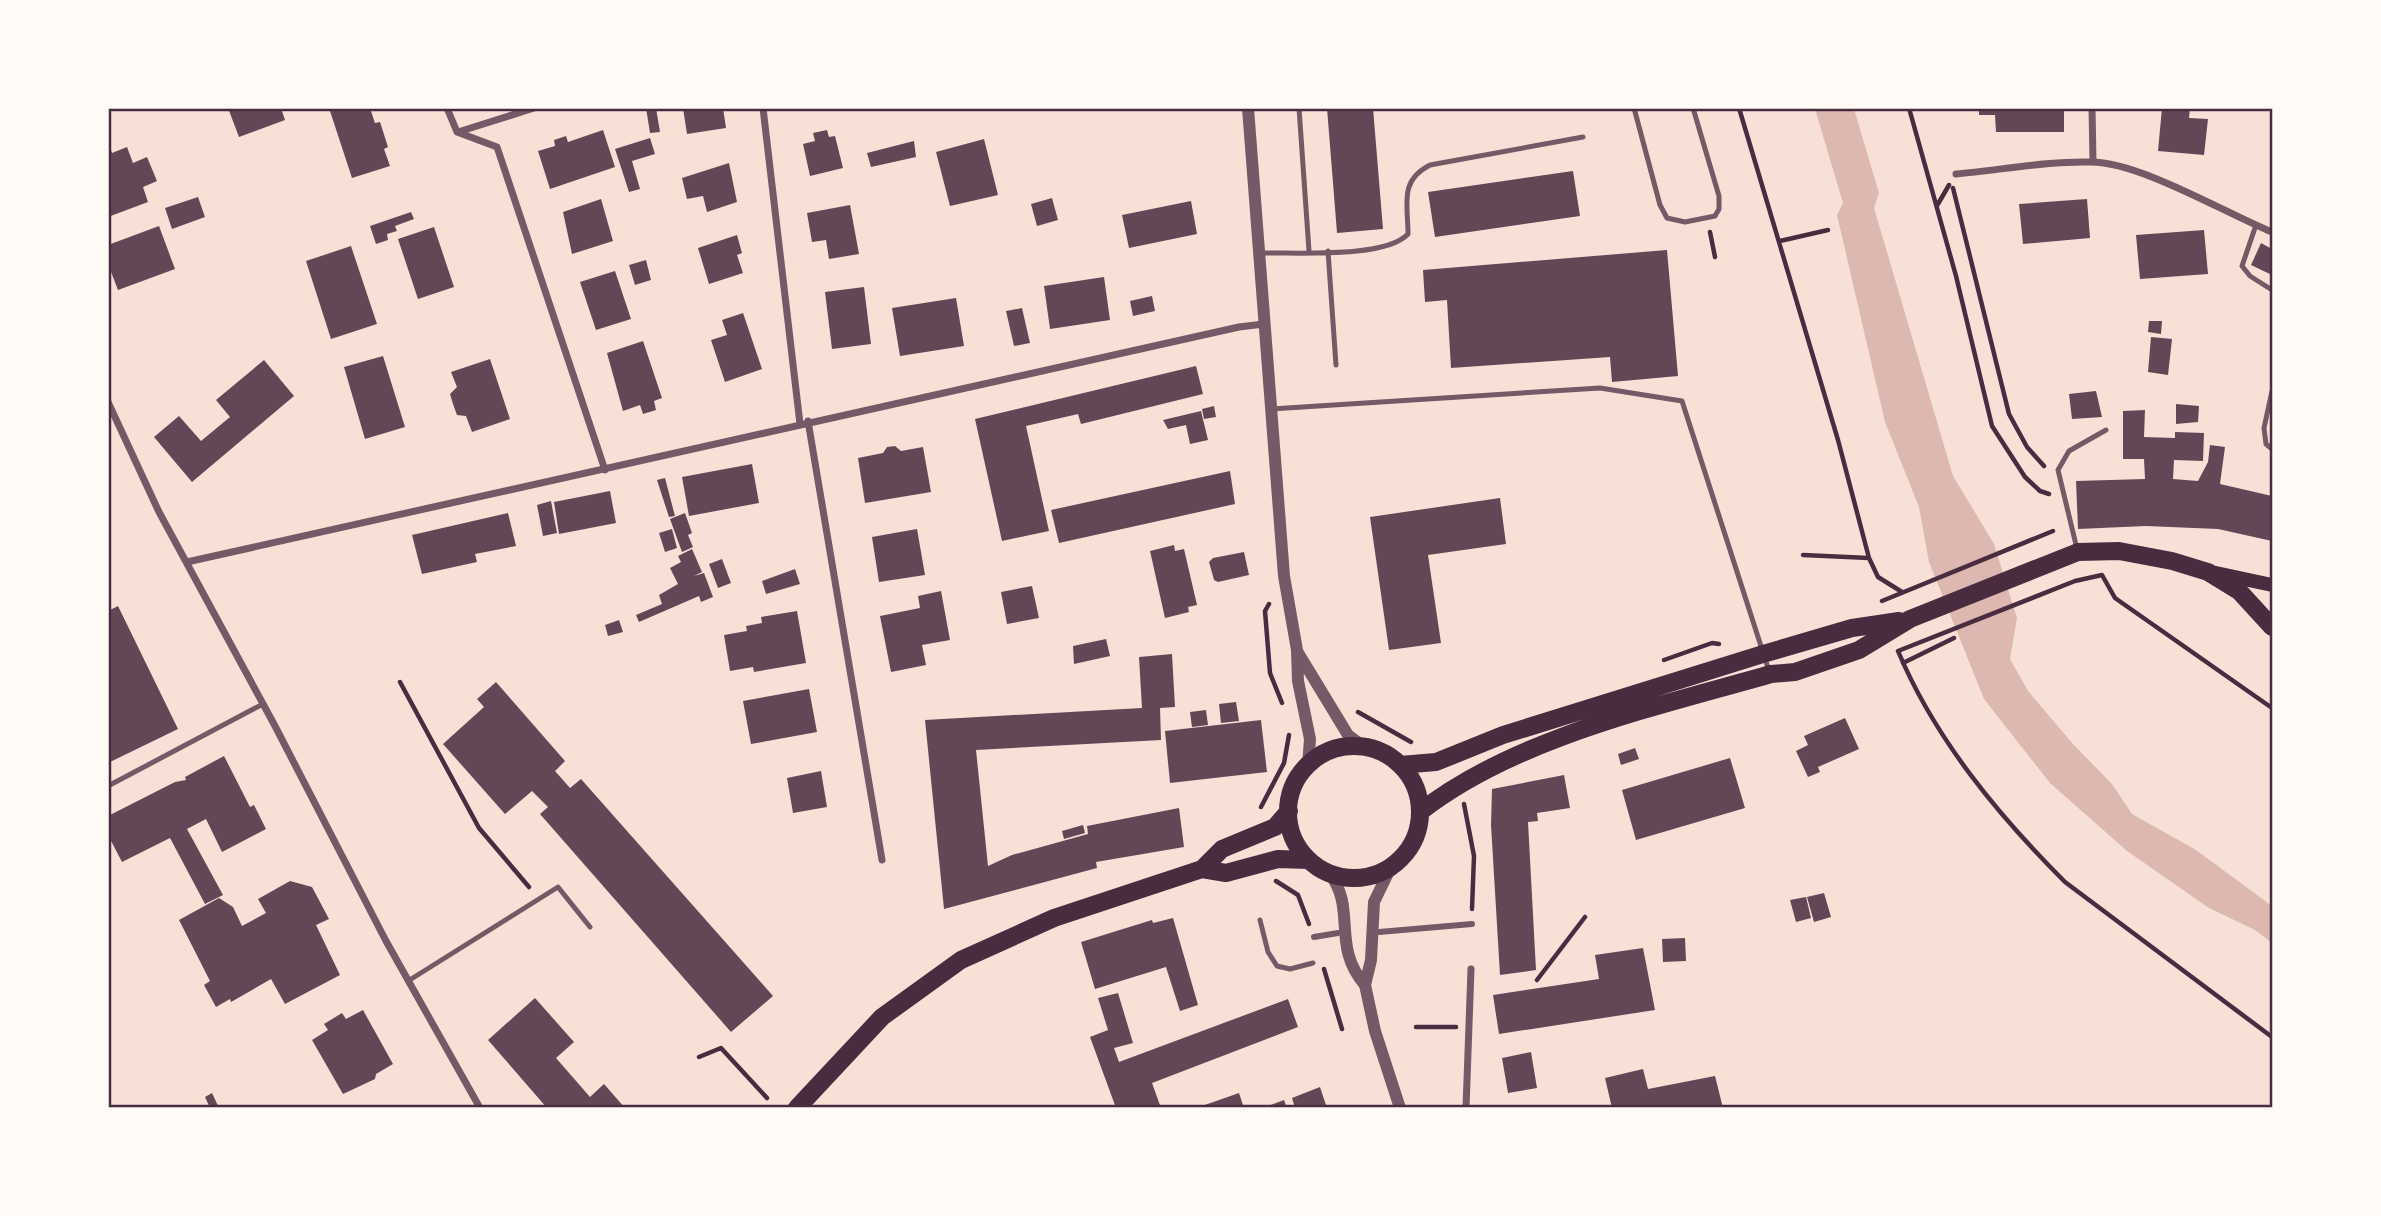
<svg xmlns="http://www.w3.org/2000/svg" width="2381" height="1216" viewBox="0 0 2381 1216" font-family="'Roboto Condensed',sans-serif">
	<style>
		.water { fill: #dcb8b0 }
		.building { fill: #644757 }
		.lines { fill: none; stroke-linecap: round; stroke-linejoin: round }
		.path { stroke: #4a2c40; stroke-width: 4.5 }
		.service { stroke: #755966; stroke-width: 5 }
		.pedestrian { stroke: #755966; stroke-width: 6 }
		.minor { stroke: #755966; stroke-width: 7 }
		.tertiary { stroke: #755966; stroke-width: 12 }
		.secondary { stroke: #4a2c40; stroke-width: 14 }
		.primary { stroke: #4a2c40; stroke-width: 18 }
		.neatline { fill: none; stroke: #4a2c40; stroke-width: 2.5 }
	</style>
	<rect width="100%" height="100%" fill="#f7e1d7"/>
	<path class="water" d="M1815 109H1854L1879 193 1874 208 1953 476 1994 544 2017 618 2010 659 2028 691 2073 744 2112 784 2132 814 2196 850 2272 906V943L2255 930 2209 908 2127 851 2050 783 1984 699 1929 562 1919 507 1885 422 1837 215 1843 203Z"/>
	<path class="building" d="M228 108H281L285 120 239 137Z
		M329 108H370L375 123 380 122 388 147 384 149 390 166 352 178Z
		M646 108H656L660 132 650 133Z
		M683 108H723L726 128 687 134Z
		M1327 108H1373L1383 229 1337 233Z
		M1979 108H2064V132H1996L1995 115H1979Z
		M2162 108H2190L2189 118 2208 119 2204 155 2158 151Z
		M603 130 615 167 550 189 538 151 555 146 554 140 566 136 568 142Z
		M827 130 829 137 835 136 843 168 810 176 803 144 815 141 813 133Z
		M650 138 655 154 632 161 640 189 629 192 615 149Z
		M984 139 998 195 950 206 936 152Z
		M914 141 916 157 871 167 867 153Z
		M108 143 112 153 127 147 133 163 147 157 157 181 143 187 148 202 108 217Z
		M729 163 737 202 707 212 703 196 687 199 682 178Z
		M1573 171 1580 216 1435 237 1428 192Z
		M198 197 205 217 172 229 165 208Z
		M1052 198 1058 220 1037 226 1031 204Z
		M601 199 613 241 572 254 563 212Z
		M2087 199 2090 238 2023 244 2019 204Z
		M1191 201 1197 234 1129 248 1122 215Z
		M850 205 859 254 829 259 826 240 812 242 807 213Z
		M411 212 414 219 395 226 397 231 387 234 388 240 376 244 370 226Z
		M159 226 175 269 118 290 108 264V245Z
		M434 227 454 287 418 299 398 239Z
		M2204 230 2208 274 2140 279 2136 235Z
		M737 235 742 253 737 255 743 273 709 284 698 248Z
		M2261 243 2272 249V275L2251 265Z
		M351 246 377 324 331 339 306 261Z
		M1667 250 1678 376 1612 382 1610 357 1451 368 1447 300 1425 302 1423 270Z
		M646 260 651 280 635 285 629 265Z
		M615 271 631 319 596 330 580 282Z
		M1104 277 1110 320 1050 329 1044 286Z
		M864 287 871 344 832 349 825 292Z
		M1152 296 1155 311 1133 316 1130 301Z
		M956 298 964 346 900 356 892 308Z
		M1022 308 1030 343 1014 346 1006 311Z
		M743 313 762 369 725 382 711 340 727 335 722 320Z
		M2149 321H2162L2161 334 2148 332Z
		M2151 337 2172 339 2168 375 2148 372Z
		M643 341 662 398 654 401 656 410 643 414 640 405 623 411 607 353Z
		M383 356 405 427 365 439 344 367Z
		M490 359 510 419 472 432 466 416 457 415 453 404 450 394 457 387 451 372Z
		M264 360 294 396 192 482 154 437 179 416 201 441 230 417 216 400Z
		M1196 366 1203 394 1081 424 1078 414 1026 426 1049 531 1002 541 975 419Z
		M2096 391 2102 417 2072 419 2069 394Z
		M2176 404 2199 406 2198 422 2176 424Z
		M1214 406 1216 417 1204 419 1202 409Z
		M2145 410 2144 437 2175 438V432L2204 433 2203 461 2174 460 2173 479 2198 481 2208 462 2210 445 2225 447 2220 484 2272 496V541L2218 529 2146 526 2078 529 2076 481 2145 479 2144 459H2123V411Z
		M1201 411 1208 440 1190 444 1186 425 1168 429 1163 420Z
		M895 446 901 451 923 447 931 492 865 503 858 458 883 453 887 447Z
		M752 464 759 503 689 516 682 477Z
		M1230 471 1235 504 1059 543 1051 510Z
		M665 478 675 516 669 517 657 480Z
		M610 491 616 523 559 534 554 502Z
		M1500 498 1506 544 1428 555 1441 643 1389 650 1370 517Z
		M551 501 557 533 543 536 537 505Z
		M508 513 516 546 475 554 477 562 422 574 412 535Z
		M685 513 692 533 688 535 693 547 682 552 670 519Z
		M672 529 677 548 665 552 659 533Z
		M917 529 925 575 879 582 872 537Z
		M1174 545 1175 551 1184 549 1197 605 1188 607 1189 612 1165 618 1150 551Z
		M692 549 702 572 694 576 704 573 713 597 701 602 699 596 639 622 636 615 662 604 659 595 678 584 670 568 681 562 678 556Z
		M1244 552 1249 575 1218 582 1214 580 1209 562 1213 558Z
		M722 559 731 583 718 588 709 564Z
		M795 569 800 584 766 594 762 581Z
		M1032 586 1039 618 1007 624 1001 592Z
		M941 591 950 640 922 645 926 665 891 672 880 616 920 608 918 596Z
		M118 606 178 729 108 763V611Z
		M797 611 806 663 754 672 753 667 730 671 724 635 747 631 746 626 762 623 761 617Z
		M619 620 623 632 608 636 605 625Z
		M1106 639 1110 656 1074 664 1073 646Z
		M1172 654 1175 707 1160 708 1161 740 976 750 988 866 1012 855 1088 834 1087 826 1179 808 1184 847 1096 862 1097 868 944 909 925 720 1142 708 1139 657Z
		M496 682 565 761 555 771 570 788 581 779 773 996 731 1032 540 814 548 807 532 791 505 814 443 744 484 707 477 699Z
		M809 689 817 732 751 744 743 701Z
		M1236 702 1239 721 1221 723 1219 704Z
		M1206 710 1208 725 1192 727 1190 712Z
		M1845 718 1859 749 1818 767 1820 772 1808 777 1796 751 1808 745 1804 736Z
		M1261 720 1267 772 1170 783 1165 731Z
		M1635 748 1639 759 1621 765 1618 754Z
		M224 756 250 807 254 805 266 829 222 852 206 819 187 829 223 895 205 904 170 838 122 862 108 835V816L175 782 186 780 185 777Z
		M1730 758 1745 808 1636 840 1622 790Z
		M821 771 827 807 793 813 787 778Z
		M1564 775 1570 808 1537 813 1538 821 1528 822 1536 970 1500 975 1491 825 1492 789Z
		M1083 825 1085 833 1064 839 1062 831Z
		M290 881 312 887 329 919 316 925 340 975 285 1004 271 979 231 1002 230 999 216 1007 204 985 210 981 179 920 219 898 233 907 242 926 266 913 258 899Z
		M1824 893 1831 917 1814 922 1807 897Z
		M1806 897 1811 918 1796 922 1790 900Z
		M1173 918 1198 1005 1180 1011 1166 967 1095 989 1081 942 1152 920 1153 923Z
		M1685 938 1686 961 1663 962 1662 939Z
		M1643 948 1655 1010 1499 1034 1493 995 1599 979 1595 955Z
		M1118 993 1133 1043 1114 1048 1119 1062 1288 999 1298 1027 1152 1083 1161 1108H1116L1090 1037 1108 1030 1098 998Z
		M535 998 574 1042 556 1058 590 1097 604 1084 625 1108H547L488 1040Z
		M363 1010 393 1064 376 1074 375 1079 343 1094 312 1040 328 1030 324 1024 342 1013 346 1019Z
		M1531 1052 1537 1088 1508 1093 1502 1058Z
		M1643 1069 1648 1089 1715 1076 1723 1108H1612L1605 1078Z
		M1320 1087 1327 1108H1295L1292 1098Z
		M212 1093 219 1108H210L205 1097Z
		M1239 1093 1244 1108H1199V1107Z
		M1284 1100 1287 1108H1265V1107Z"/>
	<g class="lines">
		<path class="path" d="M1739 108 1838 440 1869 558 1878 577 1902 592
			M1909 108 1956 276 1992 426 2025 477 2040 491 2049 494
			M1953 188 2009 414 2027 447 2044 466
			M1938 204 1949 185
			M1710 232 1715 257
			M1780 241 1828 230
			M1803 555 1869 558
			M1882 601 2053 531
			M1269 604 1265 611 1270 673 1282 703
			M1664 660 1712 643 1719 644
			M1903 663 1954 638
			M400 682 479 828 529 887
			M2272 708 2115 598 2102 575 2075 581 1898 651C1935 739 1998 815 2065 882L2272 1037
			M1358 712 1411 742
			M1464 804 1474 856 1472 909
			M1261 807 1284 763 1289 735
			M1276 881 1298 895 1309 924
			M1324 969 1342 1029
			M1537 980 1585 917
			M1416 1027H1456
			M699 1057 721 1048 767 1098"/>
		<path class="service" d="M1299 108 1309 251
			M1634 108 1660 205 1667 218 1685 222 1715 216 1719 209V196L1693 108
			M2256 225 2242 266 2250 276 2272 290
			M1328 251 1336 365
			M1259 253C1293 252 1385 259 1408 234 1408 203 1399 181 1430 165L1583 137
			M2272 391 2264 428 2266 444 2272 449
			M1271 409 1600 388 1682 401 1769 671
			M2077 549 2058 470 2069 451 2106 430
			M108 786 263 704
			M1260 920 1268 952 1277 966 1290 969 1313 963
			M408 981 558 887 590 927"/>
		<path class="pedestrian" d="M1379 932 1472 924
			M1314 937 1338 933"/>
		<path class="minor" d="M447 108 457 132 497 147 605 470
			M763 108 800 424
			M2092 108 2093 161
			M458 132 534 108
			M1956 174C2001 170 2047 161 2091 162 2140 162 2225 213 2272 232
			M108 402 159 512 275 726 386 941 480 1108
			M808 421 882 860
			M187 562 1239 327 1264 324
			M1466 1108 1471 969"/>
		<path class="tertiary" d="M1248 108 1284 576 1297 650 1298 681 1310 739 1308 766
			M1297 651 1348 735 1364 747
			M1391 867 1374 902 1371 960 1365 985 1375 1031 1400 1108
			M1330 874C1357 910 1331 946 1365 985"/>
		<path class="secondary" d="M2216 573 2272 585"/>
		<path class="primary" d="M1288 812a66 66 0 1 1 132 0a66 66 0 1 1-132 0Z
			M1400 765 1436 762 1503 735 1763 654 1852 628 1899 621
			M1420 812C1514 738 1656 707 1771 674L1795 672 1859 650 1910 619 2078 552 2119 551 2172 561 2208 572 2239 591 2272 627
			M1202 869 1226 873 1278 859 1308 860
			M797 1108 882 1017 961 960 1054 918 1202 869 1222 849 1275 827 1289 811"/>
	</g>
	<rect width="2381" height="1216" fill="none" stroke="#fffaf5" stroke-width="220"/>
	<rect x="110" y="110" width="2161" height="996" class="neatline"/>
</svg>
